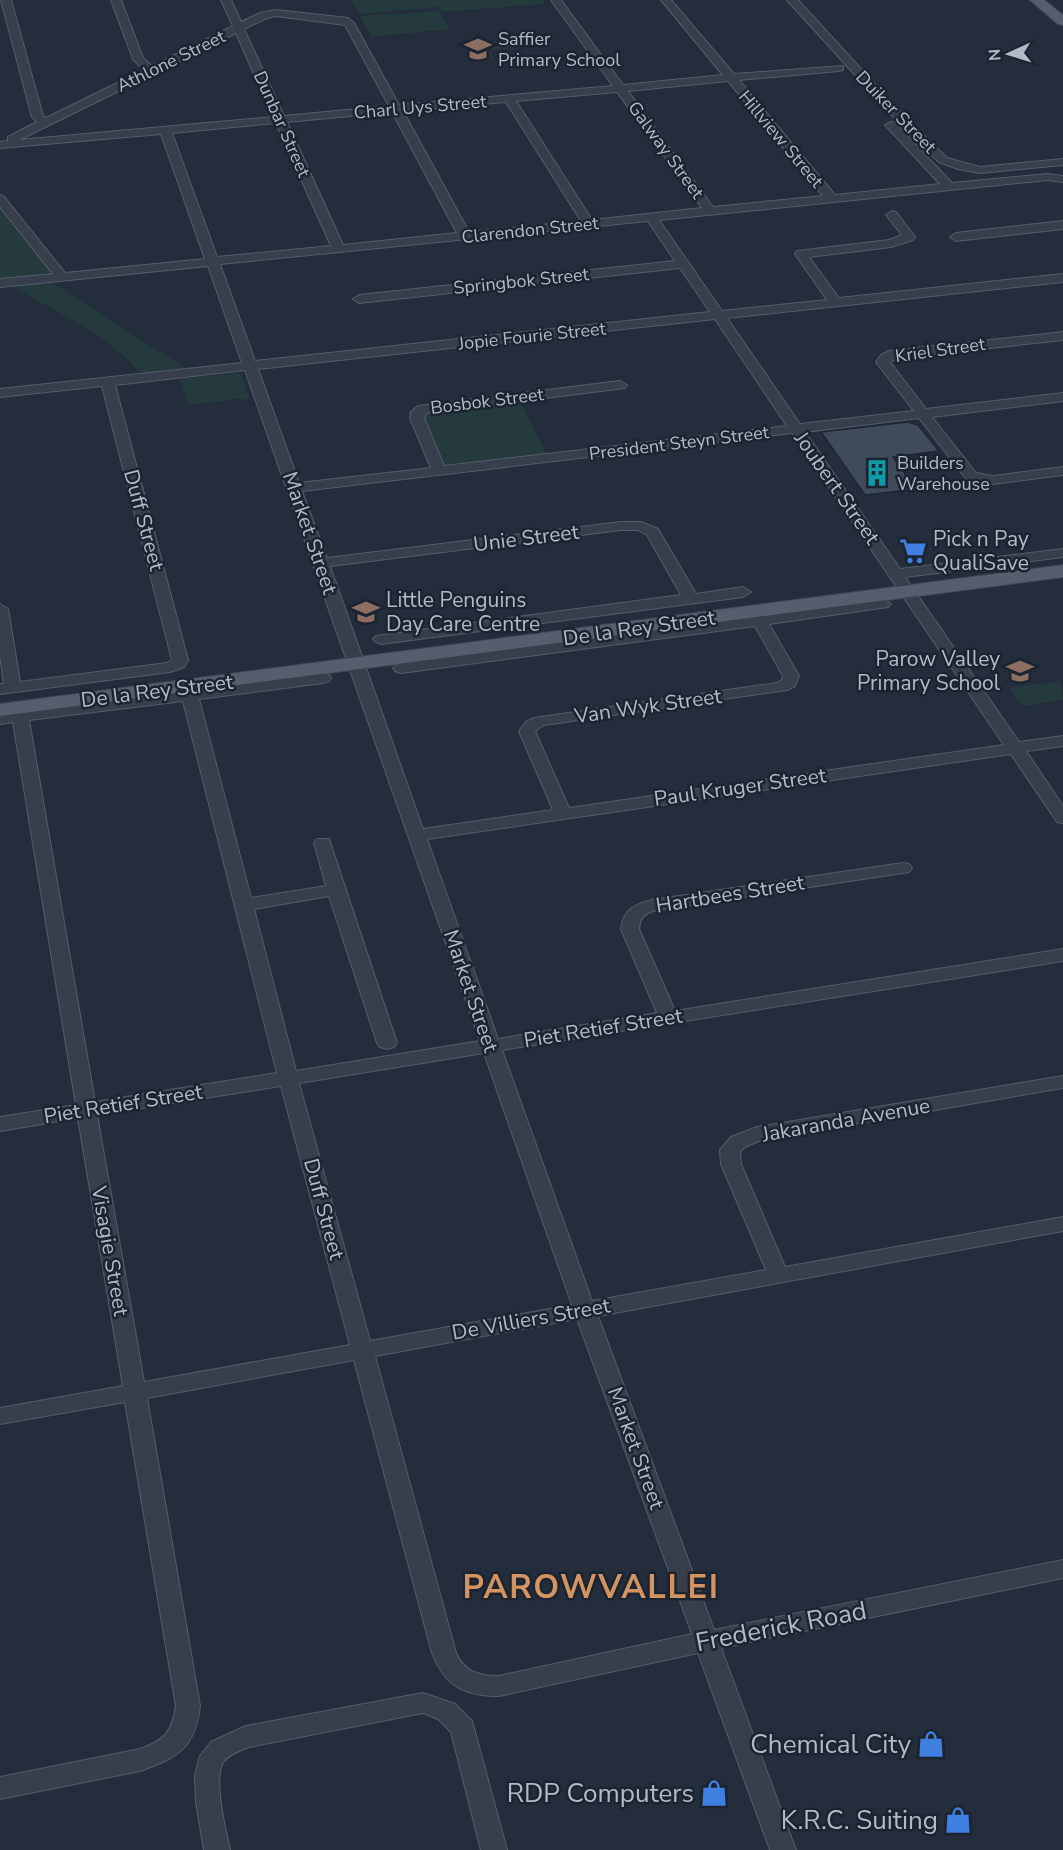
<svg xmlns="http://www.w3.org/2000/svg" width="1063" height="1850" viewBox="0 0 1063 1850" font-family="'Nunito Sans',sans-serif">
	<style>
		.green { fill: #253a3d }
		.building { fill: #3f4b5b; stroke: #1e2633; stroke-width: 1.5 }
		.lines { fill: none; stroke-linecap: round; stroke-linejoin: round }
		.minor-casing { stroke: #555d6a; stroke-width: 2 }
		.major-casing { stroke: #404855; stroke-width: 2 }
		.minor { fill: #373f4c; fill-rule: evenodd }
		.major { fill: #555e6c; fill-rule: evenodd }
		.labels { text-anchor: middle; stroke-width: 5; stroke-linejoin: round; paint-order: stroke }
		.far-poi-label { font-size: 18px; fill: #b2bac7; stroke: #1c2431; text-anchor: start }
		.far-street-label { font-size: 18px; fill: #b2bac7; stroke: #1c2431 }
		.street-label { font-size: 21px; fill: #b2bac7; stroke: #1c2431 }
		.poi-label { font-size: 21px; fill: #b2bac7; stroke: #1c2431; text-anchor: start }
		.near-street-label { font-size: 26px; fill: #b2bac7; stroke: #1c2431 }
		.near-poi-label { font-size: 26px; fill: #b2bac7; stroke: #1c2431; text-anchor: end }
		.near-district-label { font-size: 33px; font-weight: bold; letter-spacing: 1.5px; fill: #d39462; stroke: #1c2431 }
	</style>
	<rect width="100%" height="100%" fill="#232d3c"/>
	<path class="green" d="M351 0H543L545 4 442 12 439 7 359 14Z
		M439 11 450 29 372 37 360 16Z
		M531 38 537 46 493 50 488 42Z
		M483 41 493 57 471 59 461 43Z
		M0 206 54 273 0 278Z
		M51 282 185 368 140 373C109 335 54 311 12 286Z
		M236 373 241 374 250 400 238 399 188 405 180 379Z
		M519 400 547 454 453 466 442 463 422 416 424 413Z
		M1061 681 1063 700 1022 706 1009 688Z"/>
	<path class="building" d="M908 422 918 425 939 451 893 457 916 489 865 495 821 432Z"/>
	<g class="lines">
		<defs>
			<path id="minor" d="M1 0H11L43 116 46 118 144 70 133 59 111 0H121L143 58 152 66 233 26 221 0H231L241 22 260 13 276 10 348 18 354 23 399 105 613 86 551 0H561L623 85 723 75 661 0H671L734 74 843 66V70L839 71 739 80 835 195 940 184 887 127 885 125 891 122 895 123 952 183 1048 174 1063 176V182L1048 180 659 220 722 311 827 300 795 254 797 251 889 240 902 235 886 215 892 211 896 212 915 237 913 240 891 247 809 257 839 298 1063 274V282L727 318 800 424 914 411 876 362 881 355 889 351 1063 332V340L897 358 890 362 926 409 1063 393V401L932 417 976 473 993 476 1063 467V475L993 484 966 479 919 418 805 432 900 569 1063 549V557L905 577 1019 742 1063 736V746L1026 751 1063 806V823L1057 822 1011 754 427 839 498 1039 657 1013 621 929C623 910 635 904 652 900L903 863 909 864 912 868 909 872 903 873 656 910C644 914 640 917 639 929L675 1011 1063 949V961L502 1050 592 1301 766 1270 721 1164 720 1150 731 1137 757 1127 1063 1076V1088L761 1140 745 1147 740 1152 741 1164 785 1267 1063 1217V1231L598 1316 714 1630 1063 1560V1578L721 1648 796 1850H770L698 1653 499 1696C464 1696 445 1686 432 1653L354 1360 147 1398 200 1706C195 1749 178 1757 140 1771L0 1799V1777L140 1749C165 1740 172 1732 176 1706L125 1402 0 1424V1408L123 1386 78 1118 0 1131V1117L76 1105 13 722 0 724V714L323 673 329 675 331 678 329 681 323 683 199 699 251 898 326 886 314 843 317 839H329L397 1043 394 1047 387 1049 380 1047 377 1043 329 896 254 909 296 1071 480 1041 245 370 115 385 188 660 184 667 170 672 0 694V684H4L0 656V604L8 609 20 682 167 663 172 660 102 386 0 397V389L242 363 208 266 0 287V279L53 274 0 207V195L4 197 65 273 205 259 161 134 0 148V142L8 141V137L37 122 32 117ZM276 16 345 25 389 106 284 116 244 29 267 18ZM236 33 273 117 19 140ZM728 81 823 196 713 207 628 91ZM617 92 702 208 592 220 516 101ZM506 102 581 221 469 232 403 111ZM392 112 457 233 343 245 287 122ZM276 123 331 246 217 257 172 133ZM648 221 675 261 359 295 353 299 359 303 680 268 710 312 255 361 220 264ZM715 319 787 426 444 466 424 418 427 413 625 388 627 385 620 381 418 406 411 412 410 418 431 468 299 483 258 369ZM792 433 1004 745 569 808 535 731 544 725 787 690 795 686 799 676 769 624 888 607 891 604 883 599 401 663 393 668 395 671 401 673 755 626 783 676 782 680 777 683 534 718 526 722 519 731 553 810 423 829 330 566 621 530H638L647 535 681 595 376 636 373 639 376 642 381 644 743 597 751 592 743 587 696 594 658 529 641 522H621L327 558 302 491ZM183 701 277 1073 95 1102 29 720ZM484 1053 572 1305 370 1341 299 1083ZM281 1086 350 1345 144 1382 97 1115ZM577 1319 692 1634 499 1676C480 1676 464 1672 456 1653L375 1356Z
				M787 0H798L905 117 947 158 980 167 1063 159V165L980 173 958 169 939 162 897 121Z
				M1063 221V229L956 241 950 237 956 233Z
				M423 1693 455 1704 472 1721 507 1850H481L451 1732 438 1719 423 1713 249 1747C241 1750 230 1754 224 1761 212 1777 226 1831 230 1850H204L196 1802 195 1776 200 1756 211 1742 246 1726Z"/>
			<path id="major" d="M1030 0H1044L1063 15V25L1058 24Z
				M1063 565V577L0 716V704Z"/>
		</defs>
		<use href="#minor" class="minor-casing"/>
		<use href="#major" class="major-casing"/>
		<use href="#minor" class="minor"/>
		<use href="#major" class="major"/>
	</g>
	<defs>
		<symbol id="school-bare" viewBox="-9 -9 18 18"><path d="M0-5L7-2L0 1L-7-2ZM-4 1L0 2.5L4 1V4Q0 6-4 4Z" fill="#8d6e63" stroke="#1c2431" stroke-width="2.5" paint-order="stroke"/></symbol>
		<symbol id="building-bare" viewBox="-9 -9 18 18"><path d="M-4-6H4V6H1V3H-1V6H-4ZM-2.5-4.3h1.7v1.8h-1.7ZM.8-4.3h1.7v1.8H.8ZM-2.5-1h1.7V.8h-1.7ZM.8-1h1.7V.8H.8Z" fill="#0f9aa8" stroke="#1c2431" stroke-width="2.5" paint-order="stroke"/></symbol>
		<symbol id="supermarket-bare" viewBox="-9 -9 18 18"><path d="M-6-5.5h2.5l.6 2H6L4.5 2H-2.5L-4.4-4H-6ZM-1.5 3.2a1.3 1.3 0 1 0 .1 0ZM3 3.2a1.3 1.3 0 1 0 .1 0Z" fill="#3f7fe0" stroke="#1c2431" stroke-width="2.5" paint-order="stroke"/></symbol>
		<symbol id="shop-bare" viewBox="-9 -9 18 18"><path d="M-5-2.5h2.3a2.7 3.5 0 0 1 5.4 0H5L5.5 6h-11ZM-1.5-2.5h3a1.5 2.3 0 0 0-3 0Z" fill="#3f7fe0" stroke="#1c2431" stroke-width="2.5" paint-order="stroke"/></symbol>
	</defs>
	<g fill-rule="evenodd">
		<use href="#school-bare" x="459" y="30" width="38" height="38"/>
		<use href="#building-bare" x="858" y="454" width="38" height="38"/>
		<use href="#supermarket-bare" x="894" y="532" width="38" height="38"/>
		<use href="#school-bare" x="347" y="593" width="38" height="38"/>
		<use href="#school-bare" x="1001" y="652" width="38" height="38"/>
		<use href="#shop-bare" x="912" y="1725" width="38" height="38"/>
		<use href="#shop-bare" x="695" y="1774" width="38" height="38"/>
		<use href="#shop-bare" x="939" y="1801" width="38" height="38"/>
	</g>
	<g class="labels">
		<g class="far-poi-label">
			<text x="498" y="45">Saffier<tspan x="498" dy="21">Primary School</tspan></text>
			<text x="897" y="469">Builders<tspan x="897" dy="21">Warehouse</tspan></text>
		</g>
		<g class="far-street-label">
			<text transform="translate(171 61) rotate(-26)" y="6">Athlone Street</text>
			<text transform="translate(420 107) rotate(-5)" y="6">Charl Uys Street</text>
			<text transform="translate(896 112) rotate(46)" y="6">Duiker Street</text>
			<text transform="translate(282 124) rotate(66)" y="6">Dunbar Street</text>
			<text transform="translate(781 139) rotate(50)" y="6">Hillview Street</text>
			<text transform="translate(666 150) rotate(54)" y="6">Galway Street</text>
			<text transform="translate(530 230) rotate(-6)" y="6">Clarendon Street</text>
			<text transform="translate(521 281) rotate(-6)" y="6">Springbok Street</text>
			<text transform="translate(532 336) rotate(-6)" y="6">Jopie Fourie Street</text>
			<text transform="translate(940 350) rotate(-8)" y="6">Kriel Street</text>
			<text transform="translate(487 401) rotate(-7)" y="6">Bosbok Street</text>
			<text transform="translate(679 443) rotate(-7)" y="6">President Steyn Street</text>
		</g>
		<g class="street-label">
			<text transform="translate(837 488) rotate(55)" y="7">Joubert Street</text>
			<text transform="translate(144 520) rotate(75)" y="7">Duff Street</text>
			<text transform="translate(310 533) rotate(71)" y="7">Market Street</text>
			<text transform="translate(526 538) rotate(-7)" y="7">Unie Street</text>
			<text transform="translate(639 628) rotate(-8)" y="7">De la Rey Street</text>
			<text transform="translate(157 691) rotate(-7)" y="7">De la Rey Street</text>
			<text transform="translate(648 706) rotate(-8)" y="7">Van Wyk Street</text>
			<text transform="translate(740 787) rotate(-8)" y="7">Paul Kruger Street</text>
			<text transform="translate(730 894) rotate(-9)" y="7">Hartbees Street</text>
			<text transform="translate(471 991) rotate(71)" y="7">Market Street</text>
			<text transform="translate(603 1028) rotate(-9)" y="7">Piet Retief Street</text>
			<text transform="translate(123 1104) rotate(-9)" y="7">Piet Retief Street</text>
			<text transform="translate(846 1120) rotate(-10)" y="7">Jakaranda Avenue</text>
			<text transform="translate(324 1209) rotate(75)" y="7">Duff Street</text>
			<text transform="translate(110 1251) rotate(80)" y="7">Visagie Street</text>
			<text transform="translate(531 1319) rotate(-10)" y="7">De Villiers Street</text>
			<text transform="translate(636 1448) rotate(70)" y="7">Market Street</text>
		</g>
		<g class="poi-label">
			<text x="933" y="546">Pick n Pay<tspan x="933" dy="24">QualiSave</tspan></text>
			<text x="386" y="607">Little Penguins<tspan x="386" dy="24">Day Care Centre</tspan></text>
			<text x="1000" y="666" text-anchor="end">Parow Valley<tspan x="1000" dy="24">Primary School</tspan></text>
		</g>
		<g class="near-street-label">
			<text transform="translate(781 1626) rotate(-11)" y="9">Frederick Road</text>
		</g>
		<g class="near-poi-label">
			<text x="911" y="1753">Chemical City</text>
			<text x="694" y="1802">RDP Computers</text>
			<text x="938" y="1829">K.R.C. Suiting</text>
		</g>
		<g class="near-district-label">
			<text x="591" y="1598">PAROWVALLEI</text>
		</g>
	</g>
	<g transform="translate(1009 54) rotate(266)" stroke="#1c2431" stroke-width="4.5" paint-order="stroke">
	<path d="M0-4.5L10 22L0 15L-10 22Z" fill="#b2bac7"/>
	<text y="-9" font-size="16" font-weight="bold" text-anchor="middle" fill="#b2bac7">N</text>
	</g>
</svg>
